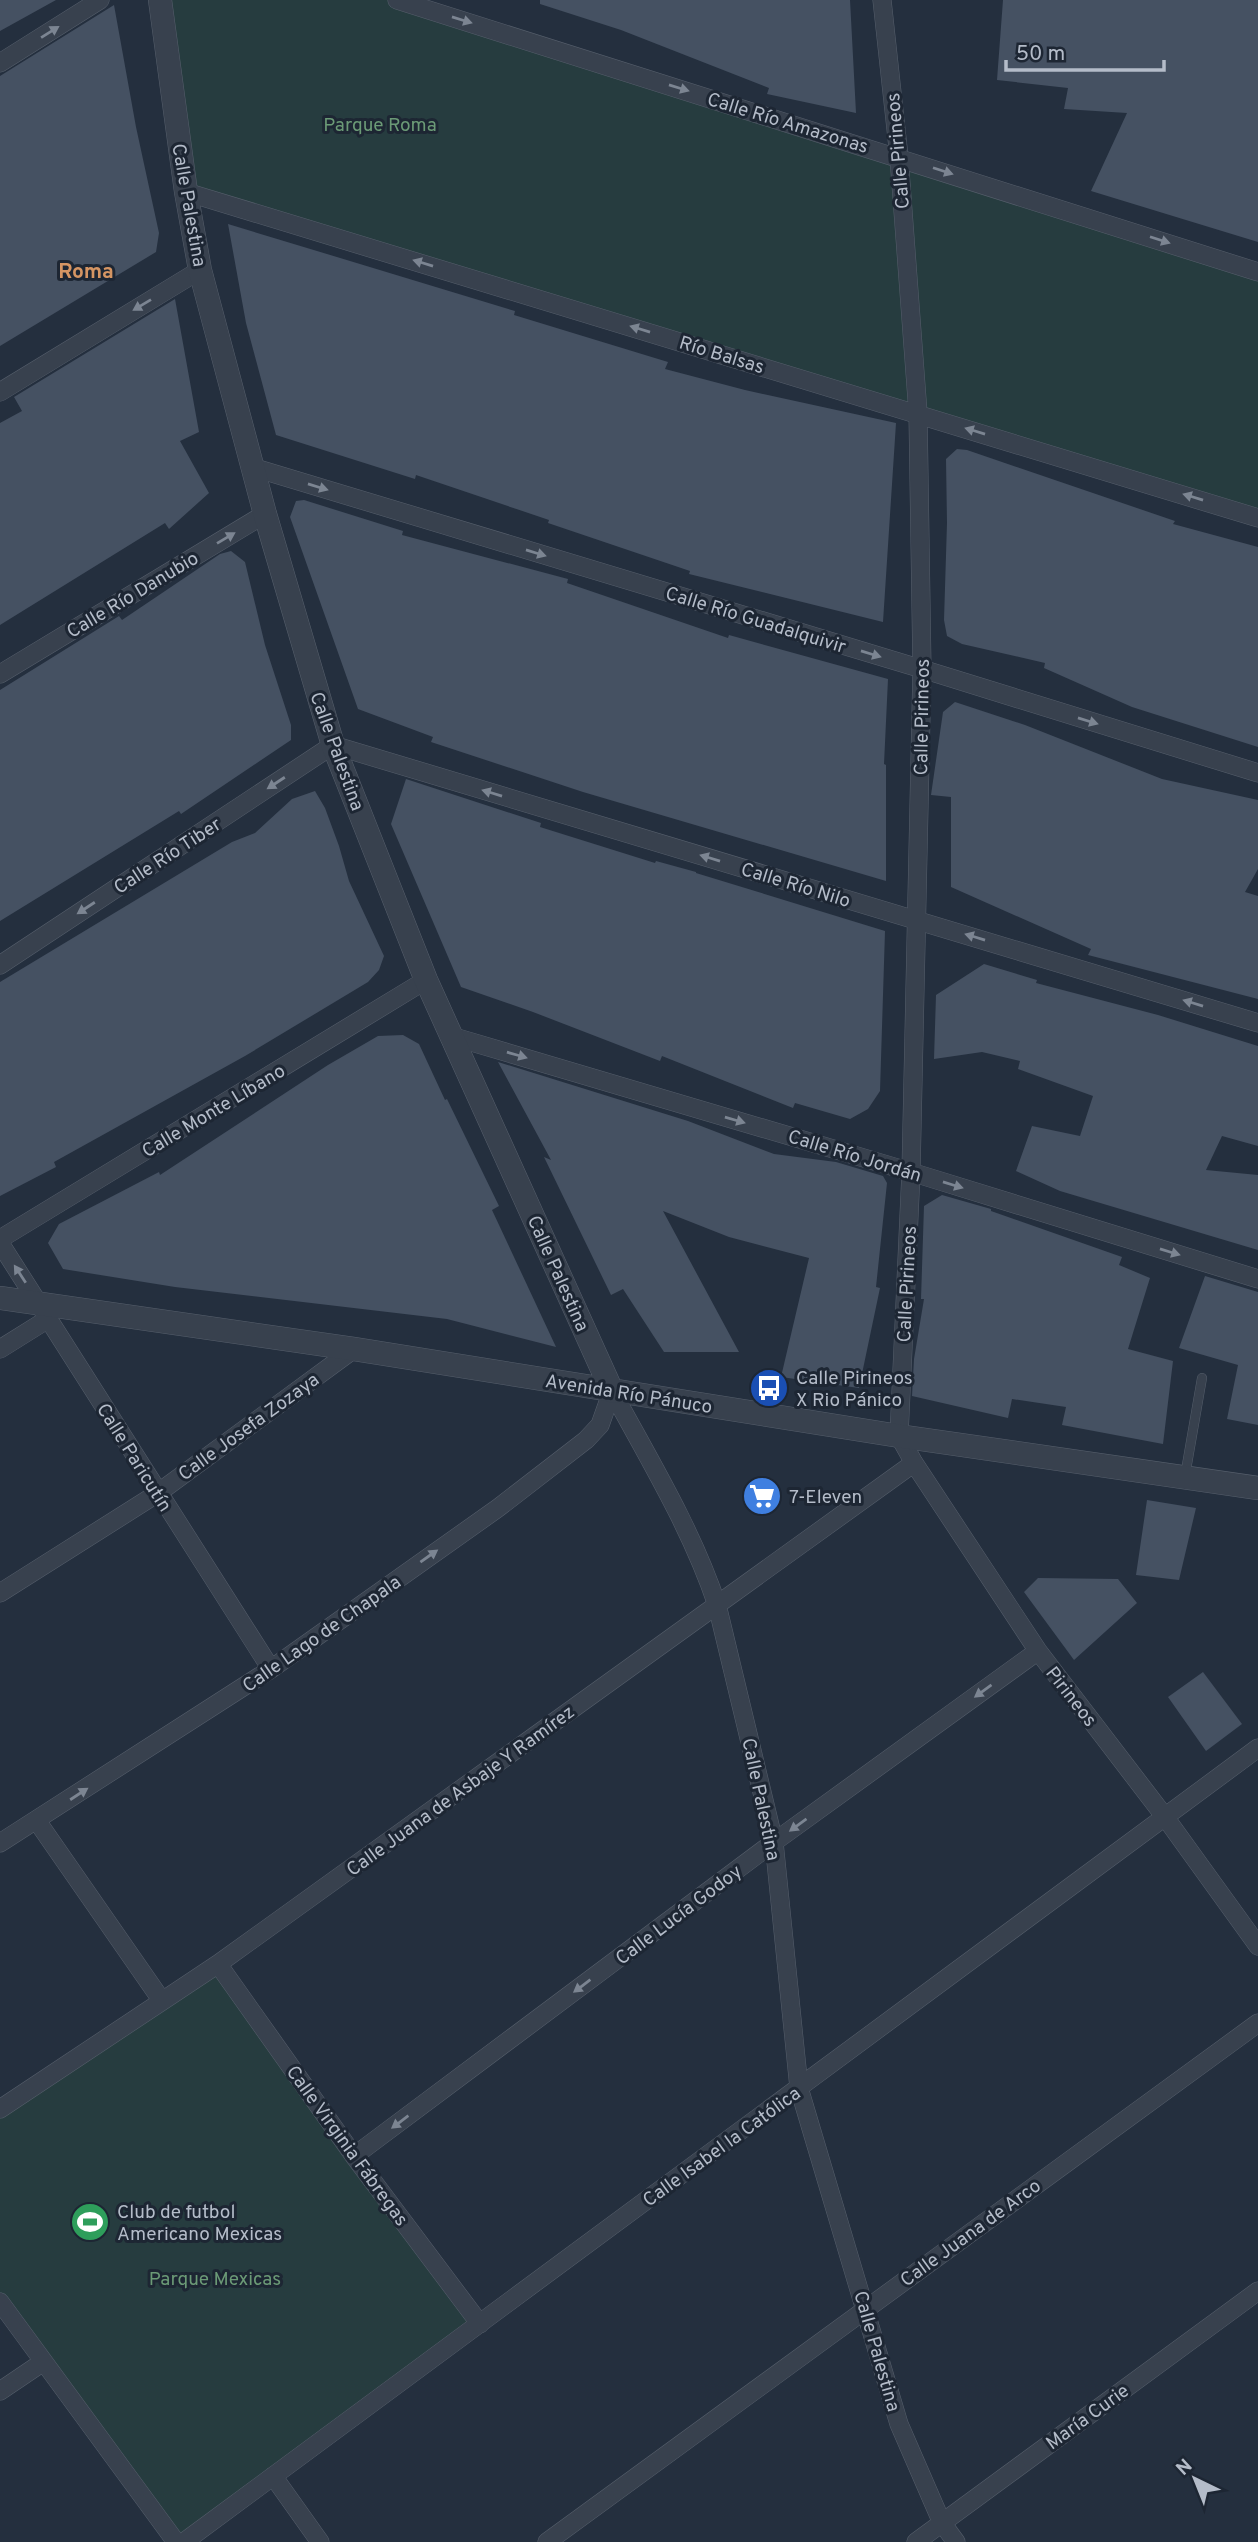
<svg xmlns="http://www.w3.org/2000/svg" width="1258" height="2542" viewBox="0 0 1258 2542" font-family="Overpass,sans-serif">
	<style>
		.green { fill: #263c3f }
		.building { fill: #455162 }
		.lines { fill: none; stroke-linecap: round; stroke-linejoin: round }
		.service-casing { stroke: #565f6c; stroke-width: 10 }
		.minor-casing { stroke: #565f6c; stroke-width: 19 }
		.tertiary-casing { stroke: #565f6c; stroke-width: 24 }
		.service { stroke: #38414e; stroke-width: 9 }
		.minor { stroke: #38414e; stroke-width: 18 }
		.tertiary { stroke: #38414e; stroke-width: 23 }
		.oneway { fill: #7c8592 }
		.labels { text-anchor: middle; stroke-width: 6; stroke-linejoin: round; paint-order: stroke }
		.street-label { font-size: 19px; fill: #b4bcc9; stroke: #1d2633 }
		.park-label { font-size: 19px; fill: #6b9a76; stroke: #1d2633 }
		.poi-label { font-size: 19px; fill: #b4bcc9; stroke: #1d2633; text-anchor: start }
		.neighbourhood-label { font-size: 21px; font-weight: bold; fill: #d59563; stroke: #1d2633 }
	</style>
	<rect width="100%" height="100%" fill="#242f3e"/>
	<path class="green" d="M160 0H391L1258 274V520L186 192Z
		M218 1964 480 2324 184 2542 0 2299V2109Z"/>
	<path class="building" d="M0 0H56L0 31Z
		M540 0H850L856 113 767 94 769 88 621 30 540 4Z
		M1003 0H1258V242L1091 191 1127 113 1064 109 1068 88 997 80Z
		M114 5 136 127 159 233 156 252 0 346V76Z
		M228 224 515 311 514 315 668 362 665 369 745 390 896 423 883 622 689 574 690 571 548 523 549 520 416 475 415 479 276 435 246 323Z
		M175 299 199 432 180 441 209 493 169 529 165 523 0 625V423L22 411 14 397Z
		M957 449 967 450 1175 521 1173 524 1258 547V747L1132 707 1044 668 1045 663 962 644 947 636 944 620 947 523 946 459Z
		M304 500 403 531 402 535 568 579 567 583 728 638 729 635 888 679 884 764 886 765V881L583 792 431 742 433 737 358 709 290 517 296 501Z
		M231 551 245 562 265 645 291 725V740L181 814 179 811 0 921V690L119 616 122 620 220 554Z
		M955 702 1025 725 1162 779 1258 800V869L1245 892 1258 896V999L1088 955 1091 949 951 887V797L931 795 943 712Z
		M406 779 541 823 540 827 655 863 656 861 696 872V873L885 931 880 1091 868 1109 850 1119 795 1103 793 1108 662 1056 660 1061 533 1012 461 987 391 824Z
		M315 791 325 808 339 846 349 881 384 956 379 970 368 982 245 1056 54 1162 56 1167 0 1196V982L232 842 255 833 292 799Z
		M984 964 1037 980 1036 983 1158 1015 1258 1046V1146L1222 1136 1206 1170 1258 1175V1250L1060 1191 1016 1171 1032 1126 1080 1136 1093 1096 1018 1069 1020 1061 982 1052 934 1059 936 995Z
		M403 1035 419 1044 445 1100 447 1099 499 1206 492 1210 556 1347 447 1319 175 1287 63 1269 48 1243 59 1224 159 1172 160 1175 328 1065 378 1036Z
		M498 1062 688 1121 774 1154 836 1162 883 1176 887 1183 876 1287 880 1288 859 1388 781 1377 809 1258 729 1237 663 1211 739 1352H664L623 1289 611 1295 544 1157 551 1160Z
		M942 1195 991 1209V1211L1122 1257 1119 1265 1150 1278 1128 1349 1173 1361 1163 1444 1062 1425 1066 1407 1012 1399 1008 1418 912 1396 914 1359 924 1299H921L924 1206Z
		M1205 1276 1258 1292V1425L1227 1419 1238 1365 1179 1348Z
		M1147 1500 1196 1508 1179 1580 1136 1575Z
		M1038 1578 1118 1579 1137 1603 1074 1660 1024 1592Z
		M1203 1672 1242 1724 1206 1751 1168 1697Z"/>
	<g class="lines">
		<defs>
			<path id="service" d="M1185 1476 1202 1378"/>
			<path id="minor" d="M397 0 1258 272
				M882 0 899 157 918 413 922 669 911 1172 899 1436 914 1463 1038 1651 1165 1817 1258 1946
				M0 63 100 0
				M186 192 1258 518
				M0 392 200 270
				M252 467 922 669 1258 773
				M0 674 265 514
				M0 965 333 745 1258 1023
				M451 1036 911 1172 1258 1279
				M0 1239 426 980
				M0 1243 271 1669
				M0 1349 48 1319
				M612 1391C650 1461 692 1530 717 1605L774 1842 799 2088 899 2424 942 2523 956 2542
				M0 1593 158 1493 354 1349
				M37 1821 162 2001
				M0 1843 271 1669 498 1508 586 1440 600 1425 612 1391
				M218 1964 354 2156 480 2324
				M0 2109 218 1964 914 1463
				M354 2156 774 1842 1038 1651
				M0 2302 176 2542
				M0 2391 43 2362
				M273 2476 320 2542
				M184 2542 1258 1748
				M547 2542 1258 2023
				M916 2542 1258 2291"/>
			<path id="tertiary" d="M160 0 186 192 200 270 265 514 333 745 426 980 612 1391
				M0 1298 354 1349 899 1436 1258 1488"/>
		</defs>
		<use href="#service" class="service-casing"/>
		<use href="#minor" class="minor-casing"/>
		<use href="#tertiary" class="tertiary-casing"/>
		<use href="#service" class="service"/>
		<use href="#minor" class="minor"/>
		<use href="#tertiary" class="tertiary"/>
	</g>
	<defs><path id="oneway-solid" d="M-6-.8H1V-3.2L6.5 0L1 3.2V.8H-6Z" transform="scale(1.75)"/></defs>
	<g class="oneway">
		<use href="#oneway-solid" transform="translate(462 20) rotate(17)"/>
		<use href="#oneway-solid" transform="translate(50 32) rotate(-32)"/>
		<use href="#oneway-solid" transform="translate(679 88) rotate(17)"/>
		<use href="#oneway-solid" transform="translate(943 171) rotate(18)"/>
		<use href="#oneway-solid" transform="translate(1160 240) rotate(18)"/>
		<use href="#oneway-solid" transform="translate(423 263) rotate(-163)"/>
		<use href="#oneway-solid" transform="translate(142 305) rotate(149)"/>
		<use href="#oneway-solid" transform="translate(640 329) rotate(-163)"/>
		<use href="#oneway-solid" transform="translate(975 431) rotate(-163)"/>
		<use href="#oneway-solid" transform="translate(318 487) rotate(17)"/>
		<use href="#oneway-solid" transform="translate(1193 497) rotate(-163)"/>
		<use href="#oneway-solid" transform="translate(226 538) rotate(-31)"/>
		<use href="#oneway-solid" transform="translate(536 553) rotate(17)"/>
		<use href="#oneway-solid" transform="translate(871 654) rotate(17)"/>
		<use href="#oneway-solid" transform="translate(1088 721) rotate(17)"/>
		<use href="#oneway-solid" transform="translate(276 783) rotate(147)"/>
		<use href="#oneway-solid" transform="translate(492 793) rotate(-163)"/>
		<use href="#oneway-solid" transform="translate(710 858) rotate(-163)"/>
		<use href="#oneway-solid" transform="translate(86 908) rotate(147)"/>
		<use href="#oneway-solid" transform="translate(975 937) rotate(-163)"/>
		<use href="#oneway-solid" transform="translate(1193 1003) rotate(-163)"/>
		<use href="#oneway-solid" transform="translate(517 1055) rotate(16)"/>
		<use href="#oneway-solid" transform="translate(735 1120) rotate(16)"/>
		<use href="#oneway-solid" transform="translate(953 1185) rotate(17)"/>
		<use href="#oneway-solid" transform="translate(1170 1252) rotate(17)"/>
		<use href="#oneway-solid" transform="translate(20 1274) rotate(-123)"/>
		<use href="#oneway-solid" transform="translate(429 1556) rotate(-35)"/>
		<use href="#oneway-solid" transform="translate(983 1691) rotate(144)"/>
		<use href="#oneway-solid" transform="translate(79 1794) rotate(-33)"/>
		<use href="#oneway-solid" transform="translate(798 1825) rotate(144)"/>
		<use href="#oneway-solid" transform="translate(582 1986) rotate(143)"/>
		<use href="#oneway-solid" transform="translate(400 2122) rotate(143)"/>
	</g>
	<defs>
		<symbol id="bus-disc" viewBox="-11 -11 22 22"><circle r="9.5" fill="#1a4fb4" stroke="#1d2633"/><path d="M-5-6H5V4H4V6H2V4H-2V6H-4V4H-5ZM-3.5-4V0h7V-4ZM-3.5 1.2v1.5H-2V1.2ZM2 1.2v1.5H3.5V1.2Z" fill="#fff"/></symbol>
		<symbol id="supermarket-disc" viewBox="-11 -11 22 22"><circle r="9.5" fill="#3f7fe0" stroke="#1d2633"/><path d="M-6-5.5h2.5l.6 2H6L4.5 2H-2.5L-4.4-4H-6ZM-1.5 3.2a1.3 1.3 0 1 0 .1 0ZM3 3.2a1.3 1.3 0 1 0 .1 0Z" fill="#fff"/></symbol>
		<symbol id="stadium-disc" viewBox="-11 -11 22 22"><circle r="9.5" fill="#2e9e5b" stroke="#1d2633"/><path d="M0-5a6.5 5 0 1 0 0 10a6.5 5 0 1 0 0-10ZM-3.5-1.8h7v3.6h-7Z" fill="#fff"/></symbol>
	</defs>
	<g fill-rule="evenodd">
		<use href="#bus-disc" x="747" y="1366" width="44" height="44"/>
		<use href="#supermarket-disc" x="740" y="1474" width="44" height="44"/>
		<use href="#stadium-disc" x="68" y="2200" width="44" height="44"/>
	</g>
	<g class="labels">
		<g class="street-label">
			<text transform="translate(788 122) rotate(17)" y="7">Calle Río Amazonas</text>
			<text transform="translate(897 151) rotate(-95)" y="7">Calle Pirineos</text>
			<text transform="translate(190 205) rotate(80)" y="7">Calle Palestina</text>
			<text transform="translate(722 354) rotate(17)" y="7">Río Balsas</text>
			<text transform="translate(132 594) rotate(-31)" y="7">Calle Río Danubio</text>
			<text transform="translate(756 619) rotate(17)" y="7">Calle Río Guadalquivir</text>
			<text transform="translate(921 717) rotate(-89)" y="7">Calle Pirineos</text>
			<text transform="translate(338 751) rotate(70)" y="7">Calle Palestina</text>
			<text transform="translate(167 855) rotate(-33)" y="7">Calle Río Tiber</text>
			<text transform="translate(796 884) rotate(17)" y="7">Calle Río Nilo</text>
			<text transform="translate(213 1110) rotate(-31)" y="7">Calle Monte Líbano</text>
			<text transform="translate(855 1155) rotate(17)" y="7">Calle Río Jordán</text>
			<text transform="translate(559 1273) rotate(66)" y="7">Calle Palestina</text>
			<text transform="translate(906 1284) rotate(-87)" y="7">Calle Pirineos</text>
			<text transform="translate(629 1393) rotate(9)" y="7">Avenida Río Pánuco</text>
			<text transform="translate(248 1426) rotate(-36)" y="7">Calle Josefa Zozaya</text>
			<text transform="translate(135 1457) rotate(58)" y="7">Calle Paricutín</text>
			<text transform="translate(321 1633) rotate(-35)" y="7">Calle Lago de Chapala</text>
			<text transform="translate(1072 1696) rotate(52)" y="7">Pirineos</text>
			<text transform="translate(460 1790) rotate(-36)" y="7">Calle Juana de Asbaje Y Ramírez</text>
			<text transform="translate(762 1799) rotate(78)" y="7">Calle Palestina</text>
			<text transform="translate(678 1914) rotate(-37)" y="7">Calle Lucía Godoy</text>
			<text transform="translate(348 2145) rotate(54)" y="7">Calle Virginia Fábregas</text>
			<text transform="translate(721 2146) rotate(-36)" y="7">Calle Isabel la Católica</text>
			<text transform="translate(970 2232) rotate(-36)" y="7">Calle Juana de Arco</text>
			<text transform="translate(878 2351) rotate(74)" y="7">Calle Palestina</text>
			<text transform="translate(1087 2416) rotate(-36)" y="7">María Curie</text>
		</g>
		<g class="park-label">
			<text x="380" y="131">Parque Roma</text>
			<text x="215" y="2285">Parque Mexicas</text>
		</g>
		<g class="poi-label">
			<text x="796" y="1384">Calle Pirineos<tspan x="796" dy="22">X Rio Pánico</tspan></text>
			<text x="789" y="1503">7-Eleven</text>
			<text x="117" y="2218">Club de futbol<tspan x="117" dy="22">Americano Mexicas</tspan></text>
		</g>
		<g class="neighbourhood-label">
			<text x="86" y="278">Roma</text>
		</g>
	</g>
	<g transform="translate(1195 2479) rotate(317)" stroke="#1d2633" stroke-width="5" paint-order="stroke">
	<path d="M0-5L12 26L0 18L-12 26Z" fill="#b4bcc9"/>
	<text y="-10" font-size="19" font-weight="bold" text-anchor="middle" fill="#b4bcc9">N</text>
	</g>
	<path d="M1006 60v10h158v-10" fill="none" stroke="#b4bcc9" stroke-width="3.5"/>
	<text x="1016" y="60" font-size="21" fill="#b4bcc9" stroke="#1d2633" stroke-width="5" paint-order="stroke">50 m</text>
</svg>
